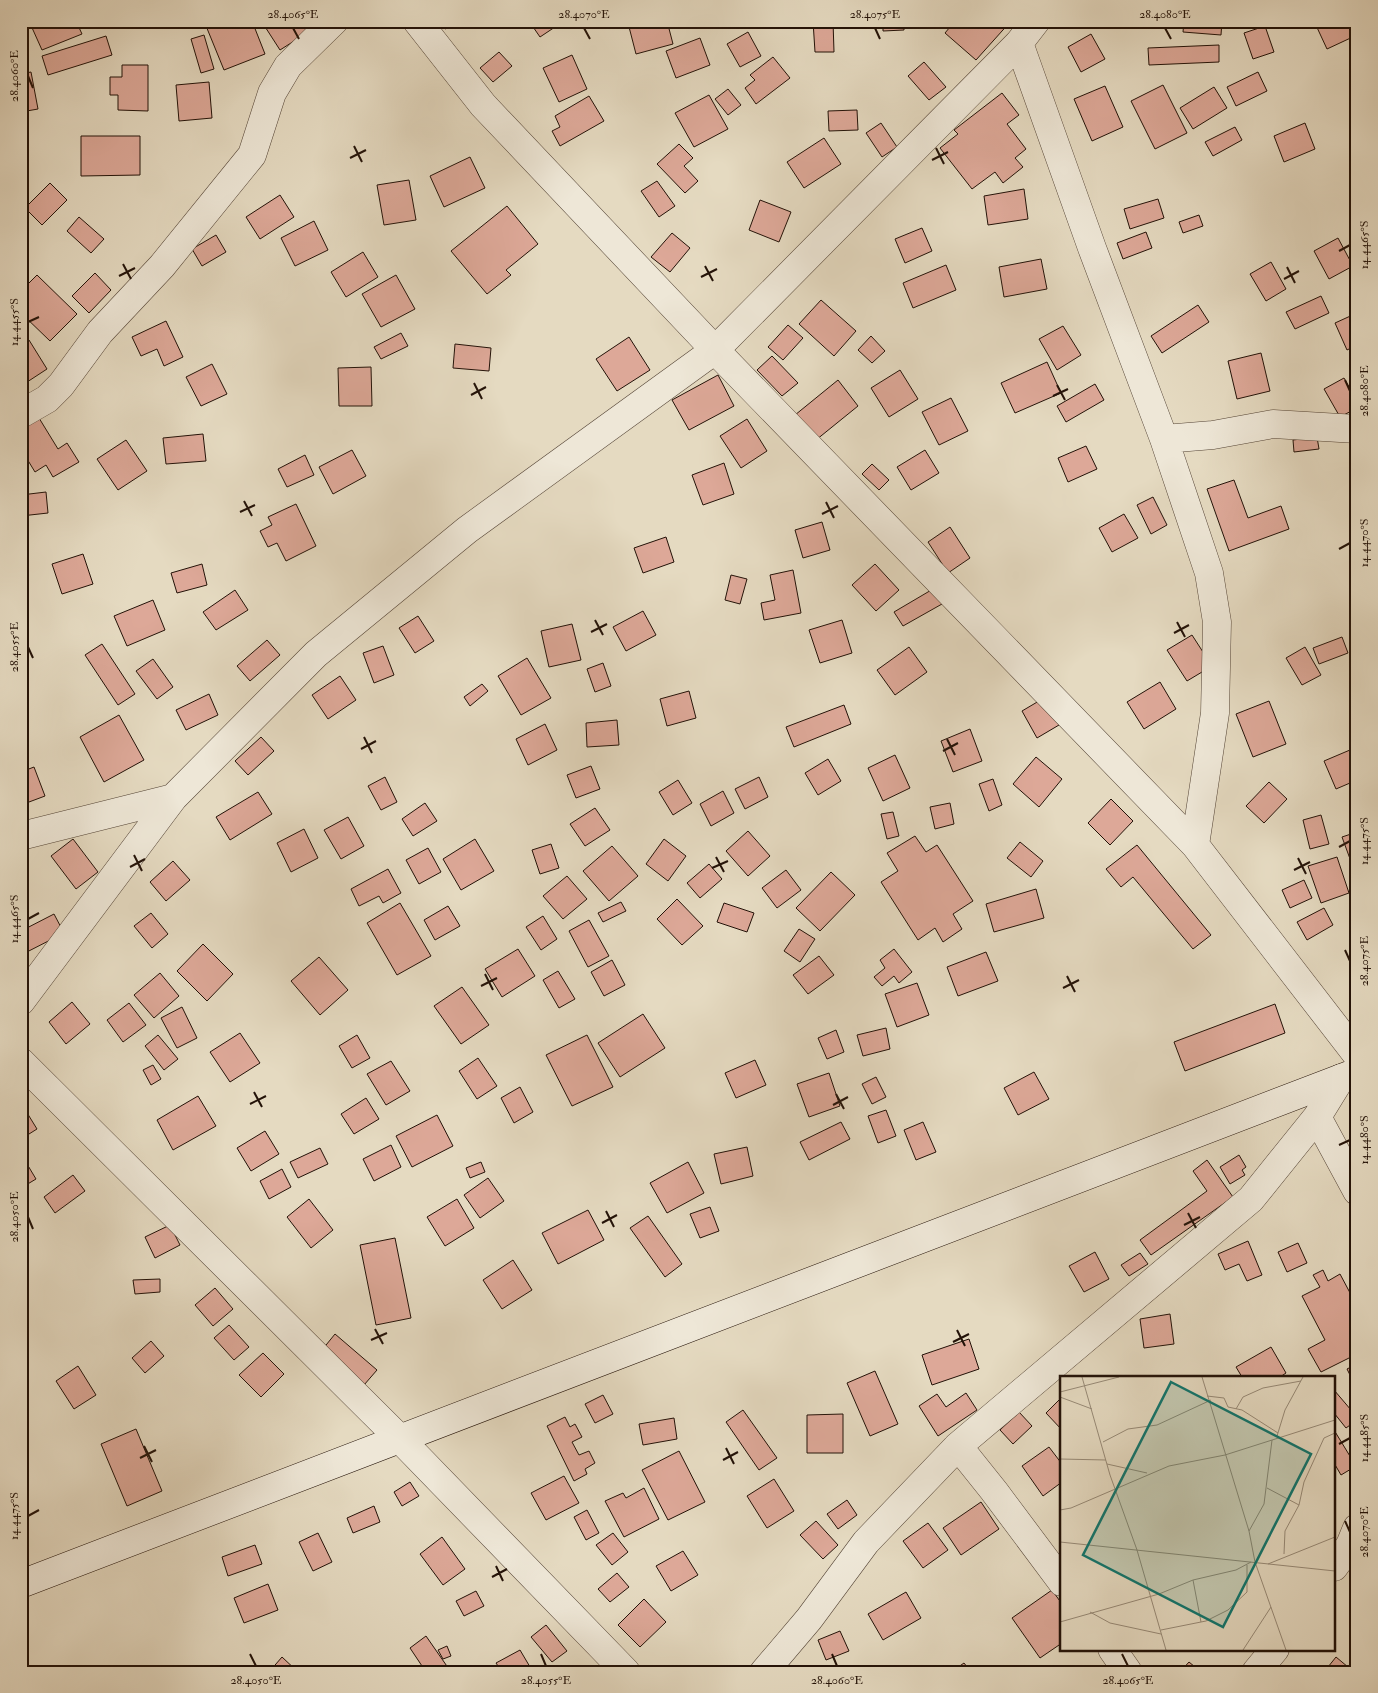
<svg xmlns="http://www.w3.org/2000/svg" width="1378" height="1693" viewBox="0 0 1378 1693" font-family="'IM FELL Double Pica',serif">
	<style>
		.building { fill: #dda898; stroke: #231208 }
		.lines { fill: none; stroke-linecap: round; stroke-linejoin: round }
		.street-casing { stroke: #544436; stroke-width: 29 }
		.secondary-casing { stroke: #231208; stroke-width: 29 }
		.street { stroke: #eee7d7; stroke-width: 28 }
		.secondary { stroke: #eee7d7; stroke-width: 28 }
		.ticks { fill: none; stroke: #231208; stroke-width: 2 }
		.inset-road { fill: none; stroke: #978a77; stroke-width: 1 }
		.view { fill: #0f766e; fill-opacity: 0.15; stroke: #0f766e; stroke-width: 2.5 }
		.inset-edge { fill: none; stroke: #231208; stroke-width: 2.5 }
		.neatline { fill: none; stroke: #231208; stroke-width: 2 }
		.ticks-label { font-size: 12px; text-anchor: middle; fill: #231208 }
	</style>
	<rect width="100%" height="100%" fill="#e5dac1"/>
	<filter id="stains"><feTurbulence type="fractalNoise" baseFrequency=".004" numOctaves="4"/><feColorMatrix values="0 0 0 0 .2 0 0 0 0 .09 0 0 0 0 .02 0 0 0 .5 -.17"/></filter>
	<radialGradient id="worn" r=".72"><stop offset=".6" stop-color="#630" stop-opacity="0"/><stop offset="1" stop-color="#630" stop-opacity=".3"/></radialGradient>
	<path class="building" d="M29 21H76L82 34 42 50Z
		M204 21H252L265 54 224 70Z
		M308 21 313 29 280 50 262 22Z
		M441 21H461L445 29Z
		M529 21H556L558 25 540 37Z
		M635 21H667L673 44 636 54 628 23Z
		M813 21H833L834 52H815Z
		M883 21H904V30L883 31Z
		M955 21H1011L976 60 945 33Z
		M1184 21H1222L1221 35 1183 32Z
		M1314 21H1354L1357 26V35L1327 49Z
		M1265 26 1274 52 1253 59 1244 33Z
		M748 32 761 56 740 67 727 44Z
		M1091 34 1105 59 1081 72 1068 47Z
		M204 35 214 69 201 73 191 39Z
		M106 36 112 55 48 75 42 56Z
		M700 38 710 65 676 78 666 51Z
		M1219 45V62L1149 65 1148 48Z
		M499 52 512 66 493 82 480 68Z
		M572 55 587 89 559 102 543 68Z
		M773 57 790 78 756 104 745 88 755 80 750 75Z
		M924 62 946 87 929 100 908 76Z
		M122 65H148V111L118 110V95H110V77H122Z
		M31 72 38 109 21 112V74Z
		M1258 72 1267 91 1236 106 1227 87Z
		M209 82 212 118 179 121 176 85Z
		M1163 85 1187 133 1155 149 1131 101Z
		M1105 86 1123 127 1092 141 1074 99Z
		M1214 87 1227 108 1193 129 1180 108Z
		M728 89 741 105 728 115 715 99Z
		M1002 93 1019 115 1007 124 1026 149 1015 158 1023 167 1003 183 995 172 972 189 940 148 958 134 954 130Z
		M709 95 728 129 694 147 675 113Z
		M589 96 604 121 560 146 552 131 560 127 555 116Z
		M857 110 858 130 829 131 828 111Z
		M881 123 897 147 882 157 866 133Z
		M1305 123 1315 149 1284 162 1274 136Z
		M1235 127 1242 140 1213 156 1205 142Z
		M81 136H140V175L81 176Z
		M824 138 841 164 804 188 787 162Z
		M679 144 693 158 684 166 698 181 685 193 657 164Z
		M470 157 485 188 444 207 430 176Z
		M409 180 416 220 384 225 377 185Z
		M657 181 675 206 659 217 641 191Z
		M50 183 67 200 42 225 25 208Z
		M1024 189 1028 219 988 225 984 196Z
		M280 195 294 217 260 239 246 217Z
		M1158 199 1164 218 1130 229 1124 209Z
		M760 200 791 212 779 242 749 230Z
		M507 206 538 244 506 270 511 275 487 294 451 251Z
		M1199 215 1203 226 1183 233 1179 222Z
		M79 217 104 239 91 253 67 231Z
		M314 221 328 250 295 266 281 238Z
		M922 228 932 251 905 263 895 239Z
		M1146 232 1152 248 1123 259 1117 243Z
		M672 233 690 248 670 272 651 257Z
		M216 235 226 252 202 266 192 249Z
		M1338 238 1353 266 1329 279 1314 251Z
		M363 252 378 277 346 297 331 272Z
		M1041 259 1047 289 1004 297 999 267Z
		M1271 262 1286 289 1266 301 1250 274Z
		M946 265 956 290 913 308 903 283Z
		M95 273 111 290 89 313 72 296Z
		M37 275 77 314 50 341 21 313V291Z
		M396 275 415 309 381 327 362 294Z
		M1321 296 1329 313 1295 329 1286 312Z
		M821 300 856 331 834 356 799 324Z
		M1198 305 1209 322 1162 353 1151 336Z
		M1357 313V345L1347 350 1335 323Z
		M166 321 183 357 164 366 157 349 141 356 132 337Z
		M788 325 803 338 783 360 768 347Z
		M1063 326 1081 355 1057 370 1039 339Z
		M401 333 408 346 381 359 374 347Z
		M871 336 885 351 872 363 858 350Z
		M629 337 650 370 617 391 596 359Z
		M29 340 47 369 21 386V344Z
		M455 344 491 348 489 371 453 368Z
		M1261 353 1270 391 1237 399 1228 361Z
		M772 356 798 383 782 396 757 370Z
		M1047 362 1061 393 1015 413 1001 383Z
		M212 364 227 394 201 406 186 377Z
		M371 367 372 406H339L338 368Z
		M900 370 918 399 889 417 871 388Z
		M718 375 734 406 689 430 672 400Z
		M1344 378 1357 401V408L1340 417 1324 389Z
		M838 380 858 406 816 440 795 415Z
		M1095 384 1104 400 1066 422 1057 406Z
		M951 398 968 431 939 445 922 412Z
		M39 418 58 449 67 443 79 462 53 477 46 465 35 472 21 449V429Z
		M747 419 767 451 741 468 720 436Z
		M203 434 206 461 166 464 163 438Z
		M1317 437 1319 449 1294 452 1293 440Z
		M126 440 147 471 118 490 97 459Z
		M1086 446 1097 469 1068 482 1058 458Z
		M352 450 366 476 333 494 319 467Z
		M925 450 939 473 911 490 897 467Z
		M305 455 314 475 287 487 278 469Z
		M724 463 734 494 703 505 692 475Z
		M872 464 889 480 879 490 862 474Z
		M1234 480 1248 518 1281 506 1289 529 1229 551 1207 489Z
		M46 492 48 513 21 516V495Z
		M1153 497 1167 525 1151 534 1137 505Z
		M296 504 316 546 286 561 277 543 268 547 260 531 272 525 268 517Z
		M1124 514 1138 538 1112 552 1099 528Z
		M822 522 830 550 803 558 795 530Z
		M950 527 970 558 948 573 928 542Z
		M666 537 674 562 643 573 634 548Z
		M83 554 93 584 62 594 52 564Z
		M202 564 207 585 177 593 171 573Z
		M875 564 899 590 876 611 852 585Z
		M793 570 801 613 764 620 761 603 775 600 770 575Z
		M731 575 747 579 740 604 725 600Z
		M933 589 942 604 903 626 894 612Z
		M235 590 248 610 216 630 203 612Z
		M153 600 165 630 127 646 114 616Z
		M643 611 656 635 626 651 613 627Z
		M418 616 434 641 415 653 399 628Z
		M842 620 852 653 820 663 809 630Z
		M572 624 581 660 549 667 541 631Z
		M1192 635 1212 666 1187 681 1167 650Z
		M1342 637 1348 653 1319 664 1313 648Z
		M267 640 280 655 250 681 237 666Z
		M102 644 135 694 118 705 85 655Z
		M383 646 394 675 374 683 363 653Z
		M909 647 927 672 895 695 877 670Z
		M1305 647 1321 675 1302 685 1286 658Z
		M527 658 551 698 521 715 498 676Z
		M153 659 173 687 157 699 136 671Z
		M603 663 611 686 595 692 587 669Z
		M340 676 356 700 328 719 312 695Z
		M1160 682 1176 709 1144 729 1127 702Z
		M482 684 488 691 470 706 464 697Z
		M689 691 696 718 667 726 660 699Z
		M209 694 218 715 186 730 176 710Z
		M1044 698 1059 725 1037 738 1022 711Z
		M1269 701 1286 744 1253 757 1236 714Z
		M844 705 851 724 794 747 786 727Z
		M119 715 144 760 104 782 80 737Z
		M617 720 619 745 587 747 586 723Z
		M545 724 557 750 528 765 516 739Z
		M970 729 982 761 953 772 941 741Z
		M261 737 274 751 248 775 235 761Z
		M1357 747V780L1336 789 1324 761Z
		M895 755 910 788 883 801 868 768Z
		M1036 757 1062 779 1039 807 1013 784Z
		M828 759 841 781 818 795 805 773Z
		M591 766 600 789 576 798 567 775Z
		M34 767 45 796 21 805V789L24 788 21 780V772Z
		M385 777 397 802 381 810 368 786Z
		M759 777 768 797 745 809 735 789Z
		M993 779 1002 805 989 811 979 784Z
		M678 780 692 803 673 815 659 792Z
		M1269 782 1287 799 1264 823 1246 806Z
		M723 791 734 813 711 826 700 804Z
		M258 792 272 814 230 840 216 817Z
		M1111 799 1133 821 1110 845 1088 823Z
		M425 803 437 821 413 836 402 819Z
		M950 803 954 824 935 829 930 807Z
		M595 808 610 830 585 846 570 824Z
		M893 812 899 836 887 839 881 814Z
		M1321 815 1329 844 1310 849 1303 820Z
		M348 817 364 846 341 859 324 830Z
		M304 829 318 858 291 872 277 843Z
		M748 831 770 856 748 876 726 851Z
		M1357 832V878L1342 837Z
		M915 836 926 852 937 845 973 901 953 914 962 929 943 942 935 928 918 940 881 882 898 871 887 853Z
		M73 839 98 872 76 889 51 856Z
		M475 839 494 871 461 890 443 859Z
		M664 839 686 856 668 881 646 864Z
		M1020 842 1043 861 1031 877 1007 858Z
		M551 844 559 868 540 874 532 850Z
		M1137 845 1211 935 1193 949 1133 877 1121 887 1106 869Z
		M612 846 638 876 609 901 583 871Z
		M428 848 441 872 419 884 406 860Z
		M1337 857 1349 893 1321 903 1308 866Z
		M173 861 190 880 166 901 150 882Z
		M709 864 722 879 700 898 687 883Z
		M388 869 401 893 383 903 379 896 359 906 351 889Z
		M786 870 801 890 777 908 762 888Z
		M831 872 855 895 820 931 796 908Z
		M567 876 587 899 563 919 543 896Z
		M1304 880 1312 898 1290 908 1282 890Z
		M1036 889 1044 918 994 932 986 904Z
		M677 899 703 926 682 945 657 919Z
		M621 902 626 911 603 922 598 913Z
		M400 903 431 956 397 975 367 923Z
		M724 903 754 913 747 932 717 922Z
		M448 906 460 926 435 940 424 920Z
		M1324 908 1333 925 1307 940 1297 922Z
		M151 913 168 934 152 948 134 926Z
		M54 914 64 933 21 955V931Z
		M543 916 557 939 541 950 526 927Z
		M589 920 609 956 588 967 569 931Z
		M799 929 815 939 800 962 784 951Z
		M203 944 233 974 207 1001 177 971Z
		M518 949 535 976 502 997 485 969Z
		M894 949 912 972 899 983 894 976 882 986 874 977 885 968 880 960Z
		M986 952 998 981 958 996 947 967Z
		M819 956 834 975 808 994 793 975Z
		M319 957 348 990 320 1015 291 981Z
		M612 960 625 985 604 996 591 972Z
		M558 971 575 999 559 1008 543 980Z
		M160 973 179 996 154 1018 134 995Z
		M917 983 929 1015 897 1027 885 994Z
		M462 987 489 1025 461 1044 434 1006Z
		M72 1002 90 1024 66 1044 49 1022Z
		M129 1003 146 1025 123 1042 107 1020Z
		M1275 1004 1285 1033 1185 1071 1174 1042Z
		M182 1007 197 1038 177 1048 161 1018Z
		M643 1014 665 1048 620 1077 598 1043Z
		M886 1028 890 1049 863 1056 857 1035Z
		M836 1030 844 1052 827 1059 818 1038Z
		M240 1033 260 1063 230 1082 210 1052Z
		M158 1035 178 1059 164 1070 145 1046Z
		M357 1035 370 1058 352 1068 339 1046Z
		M587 1035 613 1087 572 1106 546 1055Z
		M478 1058 497 1086 477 1099 459 1071Z
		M755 1060 766 1085 736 1098 725 1073Z
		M391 1061 410 1091 386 1105 367 1074Z
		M153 1065 161 1079 151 1085 143 1070Z
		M1034 1072 1049 1099 1018 1115 1004 1088Z
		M829 1073 840 1106 809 1117 797 1084Z
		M876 1077 886 1097 872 1104 862 1084Z
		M520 1087 533 1112 514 1123 501 1098Z
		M198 1096 216 1126 173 1150 157 1120Z
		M366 1098 379 1119 354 1134 341 1114Z
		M21 1103 37 1129 21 1139Z
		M886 1110 896 1136 878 1143 868 1116Z
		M437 1115 453 1146 412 1167 396 1136Z
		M841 1122 850 1139 809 1160 800 1142Z
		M923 1122 936 1152 916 1160 904 1130Z
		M265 1131 279 1154 251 1171 237 1148Z
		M391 1145 401 1167 374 1181 363 1159Z
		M747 1147 753 1176 721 1184 714 1154Z
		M320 1148 328 1164 298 1178 290 1162Z
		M1239 1155 1246 1167 1242 1170 1245 1175 1230 1184 1220 1167Z
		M1207 1160 1233 1197 1151 1255 1140 1240 1207 1191 1193 1171Z
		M481 1162 485 1172 470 1178 466 1168Z
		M688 1162 704 1193 667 1213 650 1183Z
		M27 1164 36 1179 21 1188V1168Z
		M282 1169 291 1187 269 1199 260 1181Z
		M73 1175 85 1191 55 1213 44 1197Z
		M488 1178 504 1201 480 1218 464 1195Z
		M309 1199 333 1230 311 1248 287 1217Z
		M457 1199 474 1228 445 1246 427 1217Z
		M710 1207 719 1231 700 1238 690 1214Z
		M588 1210 604 1240 558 1264 542 1233Z
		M648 1216 682 1264 665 1277 630 1228Z
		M170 1225 180 1245 155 1258 145 1237Z
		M395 1238 411 1318 376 1325 360 1245Z
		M1248 1241 1262 1275 1247 1281 1239 1264 1225 1270 1218 1254Z
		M1298 1243 1307 1263 1287 1272 1278 1252Z
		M1095 1252 1109 1279 1084 1292 1069 1266Z
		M1140 1253 1148 1264 1129 1276 1121 1265Z
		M513 1260 532 1290 502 1309 483 1280Z
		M1323 1270 1328 1281 1340 1274 1357 1306V1358L1355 1355 1321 1372 1308 1349 1325 1340 1302 1296 1320 1287 1313 1275Z
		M160 1279V1292L135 1294 133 1280Z
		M215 1288 233 1309 213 1326 195 1305Z
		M1170 1314 1174 1344 1144 1348 1140 1319Z
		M229 1325 249 1347 234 1360 214 1338Z
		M335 1334 377 1370 364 1385 322 1350Z
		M969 1339 979 1369 932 1385 922 1355Z
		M151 1341 164 1356 145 1373 132 1358Z
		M1271 1347 1286 1373 1280 1377H1242L1236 1367Z
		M263 1353 284 1374 261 1397 239 1375Z
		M1357 1364V1389L1347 1369Z
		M78 1366 96 1395 74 1409 56 1381Z
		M875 1371 898 1424 870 1436 847 1383Z
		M1334 1390 1357 1417V1420L1346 1428 1334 1413Z
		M966 1393 977 1410 938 1436 919 1406 937 1394 946 1407Z
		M603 1395 613 1414 595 1423 585 1404Z
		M1062 1397V1430L1046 1413Z
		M743 1410 777 1458 759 1470 726 1422Z
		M1019 1412 1032 1426 1013 1444 1000 1430Z
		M843 1414V1453H807V1415Z
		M565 1417 570 1427 575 1424 582 1437 572 1442 579 1455 589 1451 595 1463 585 1469 587 1474 574 1481 547 1426Z
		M674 1418 677 1439 643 1445 639 1424Z
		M136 1429 162 1491 127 1506 101 1444Z
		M1334 1430 1356 1466 1341 1475 1334 1463Z
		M1049 1447 1062 1464V1482L1043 1496 1022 1466Z
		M679 1451 705 1502 668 1520 642 1470Z
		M564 1476 579 1503 546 1520 531 1493Z
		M774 1479 794 1511 767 1528 747 1496Z
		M410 1482 419 1496 402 1506 394 1492Z
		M644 1488 659 1519 624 1537 605 1501 623 1493 626 1498Z
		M847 1500 857 1515 838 1529 827 1514Z
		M981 1502 999 1529 961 1555 943 1528Z
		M374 1506 380 1522 353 1533 347 1518Z
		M587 1510 599 1533 586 1540 574 1517Z
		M816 1521 838 1545 823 1559 800 1535Z
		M928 1523 948 1550 923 1568 903 1541Z
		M318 1533 332 1562 313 1571 299 1542Z
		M613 1533 628 1552 612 1565 596 1545Z
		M442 1537 465 1569 443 1585 420 1554Z
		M255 1545 262 1564 228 1576 222 1557Z
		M683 1551 698 1575 671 1591 656 1566Z
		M617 1573 629 1587 610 1602 598 1589Z
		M268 1584 278 1610 244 1623 234 1598Z
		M1052 1590 1062 1604V1643L1040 1658 1012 1618Z
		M476 1591 484 1606 464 1616 456 1601Z
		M906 1592 921 1618 883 1640 868 1614Z
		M644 1599 666 1622 640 1647 618 1625Z
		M546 1625 567 1651 552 1662 531 1637Z
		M840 1631 849 1651 826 1660 818 1640Z
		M426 1636 451 1672H426L410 1648Z
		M447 1646 451 1656 443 1659 438 1650Z
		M520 1650 533 1672H502L496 1663Z
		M282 1657 298 1672H269Z
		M1336 1657 1354 1672H1324Z
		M1189 1662 1201 1672H1180Z
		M964 1663 971 1672H951Z"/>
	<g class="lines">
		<defs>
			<path id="street" d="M417 21 483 105 715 350 1195 845 1357 1055
				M1019 43 1092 248 1164 439 1209 573 1217 622 1215 713 1195 845
				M21 414 47 399 61 385 100 332 162 266 252 155 272 93 288 66 334 21
				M1164 439 1213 435 1273 424 1357 429
				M21 836 173 798
				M21 1001 173 798 316 654 467 530 715 350 1019 43 1036 21
				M21 1062 400 1439 626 1672
				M1317 1117 1357 1191
				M958 1446 994 1491 1062 1582
				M1334 1567 1350 1545 1357 1528
				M1112 1649 1128 1672
				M764 1672 809 1619 866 1542 958 1446 1251 1199 1317 1117 1341 1078
				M1256 1672 1275 1649"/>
			<path id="secondary" d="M21 1584 1357 1072"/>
		</defs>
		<use href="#street" class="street-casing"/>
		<use href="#secondary" class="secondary-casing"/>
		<use href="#street" class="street"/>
		<use href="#secondary" class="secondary"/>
	</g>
	<path class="ticks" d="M293 28 299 39M584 28 590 39M875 28 880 39M1165 28 1171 39M28 76 33 88M354 146 362 162M936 148 944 164M350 158 366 150M932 160 948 152M1339 251 1350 245M123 264 131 279M705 266 713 281M1287 267 1295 283M119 276 135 268M701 277 717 269M1284 279 1299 271M28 322 39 317M1345 380 1350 391M474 383 482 399M1057 385 1065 400M471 395 486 387M1053 396 1068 389M244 501 252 516M826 502 834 518M240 512 255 505M822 514 838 506M1339 549 1350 543M595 620 603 635M1177 622 1185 637M591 632 607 624M1174 633 1189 625M28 647 33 658M364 737 372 753M947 739 955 755M361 749 376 741M943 751 958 743M1339 847 1350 841M134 855 142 871M716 857 724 872M1298 858 1306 874M130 867 145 859M712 868 728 861M1294 870 1310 862M28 919 39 913M1345 950 1350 961M485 974 493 990M1067 976 1075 992M481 986 497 978M1063 988 1079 980M254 1092 262 1107M836 1094 844 1109M250 1104 266 1096M833 1105 848 1097M1339 1145 1350 1140M606 1211 614 1227M1188 1213 1196 1228M28 1217 33 1229M602 1223 617 1215M1184 1225 1200 1217M375 1329 383 1344M957 1330 965 1346M371 1340 387 1333M953 1342 969 1334M1339 1444 1350 1438M144 1446 152 1462M726 1448 734 1464M140 1458 156 1450M723 1460 738 1452M28 1516 39 1510M1345 1521 1350 1532M496 1566 503 1581M492 1577 507 1569M250 1654 256 1666M541 1654 546 1666M832 1654 837 1666M1122 1654 1128 1666"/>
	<g transform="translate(1060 1376)">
		<rect width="275" height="275" fill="#e5dac1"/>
		<path class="inset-road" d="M22 1 50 99 77 174 106 274M142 1 189 155 195 186 226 274M0 16 59 1M147 20 164 22 168 31 182 34 218 57M0 21 32 33M176 33 183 21 203 12 241 5M217 60 225 34 243 1M43 66 68 53 97 49 151 24M0 83 46 84M47 88 87 97M207 112 239 129M0 134 11 132 109 90 165 79 275 44M189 155 204 128 212 64M0 166 275 195M224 178 225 155 239 129 244 106 264 62 275 57M208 188 275 161M133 204 141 246M30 236 50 247 101 258M0 246 99 218 133 204 176 194 191 186M101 254 146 245 168 234 187 216V189M183 274 211 231"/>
		<path class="view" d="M111 6 251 78 163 251 23 179Z"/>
		<rect width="275" height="275" class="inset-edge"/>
	</g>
	<rect width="1378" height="1693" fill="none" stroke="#e5dac1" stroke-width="55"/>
	<rect x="28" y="28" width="1322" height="1638" class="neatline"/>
	<g class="ticks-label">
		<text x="293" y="18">28.4065°E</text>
		<text x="584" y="18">28.4070°E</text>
		<text x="875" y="18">28.4075°E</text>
		<text x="1165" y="18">28.4080°E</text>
		<text transform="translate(14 76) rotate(-90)" y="4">28.4060°E</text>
		<text transform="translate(1364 245) rotate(-90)" y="4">14.4465°S</text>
		<text transform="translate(14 322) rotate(-90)" y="4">14.4455°S</text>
		<text transform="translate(1364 391) rotate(-90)" y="4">28.4080°E</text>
		<text transform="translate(1364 543) rotate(-90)" y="4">14.4470°S</text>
		<text transform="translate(14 647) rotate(-90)" y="4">28.4055°E</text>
		<text transform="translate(1364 841) rotate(-90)" y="4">14.4475°S</text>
		<text transform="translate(14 919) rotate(-90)" y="4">14.4465°S</text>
		<text transform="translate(1364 961) rotate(-90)" y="4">28.4075°E</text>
		<text transform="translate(1364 1140) rotate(-90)" y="4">14.4480°S</text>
		<text transform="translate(14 1217) rotate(-90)" y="4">28.4050°E</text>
		<text transform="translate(1364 1438) rotate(-90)" y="4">14.4485°S</text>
		<text transform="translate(14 1516) rotate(-90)" y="4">14.4475°S</text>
		<text transform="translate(1364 1532) rotate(-90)" y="4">28.4070°E</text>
		<text x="256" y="1684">28.4050°E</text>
		<text x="546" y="1684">28.4055°E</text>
		<text x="837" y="1684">28.4060°E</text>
		<text x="1128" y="1684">28.4065°E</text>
	</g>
	<rect width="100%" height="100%" filter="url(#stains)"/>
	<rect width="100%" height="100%" fill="url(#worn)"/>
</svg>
